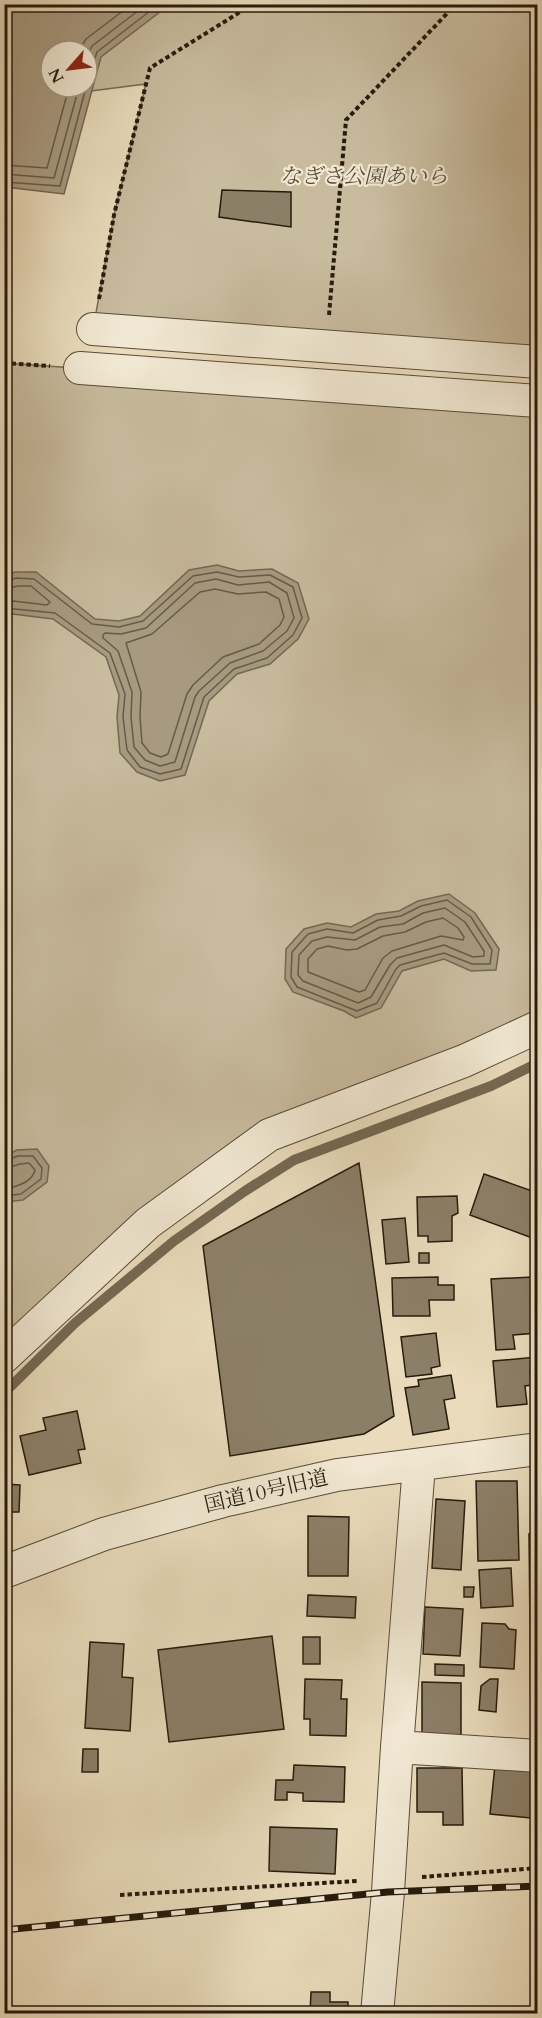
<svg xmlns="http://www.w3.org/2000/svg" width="542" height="2018" viewBox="0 0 542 2018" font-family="Cardo,'Noto Serif JP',serif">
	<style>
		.green { fill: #c8bb9e; stroke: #786c56; stroke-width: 1.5; fill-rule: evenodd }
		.water { fill: #a79a80; stroke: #746852; stroke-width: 1.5; fill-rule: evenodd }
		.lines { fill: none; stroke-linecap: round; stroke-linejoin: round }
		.shore { stroke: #675b47; stroke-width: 1.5 }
		.stream { stroke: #746852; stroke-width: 10 }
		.building { fill: #8c7f68; stroke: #271c0e; stroke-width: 1.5 }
		.minor-casing { stroke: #584c39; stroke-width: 34 }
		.path { stroke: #271c0e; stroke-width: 4; stroke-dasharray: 4.5 3; stroke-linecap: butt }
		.minor { stroke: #f1e8d3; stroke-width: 32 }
		.rail-casing { stroke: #271c0e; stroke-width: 7 }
		.rail { stroke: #f1e8d3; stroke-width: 4.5; stroke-dasharray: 14; stroke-linecap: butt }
		.labels { text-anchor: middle; stroke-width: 4.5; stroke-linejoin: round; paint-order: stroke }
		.park-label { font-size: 21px; font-style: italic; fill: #574c39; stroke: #f1e8d3 }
		.street-label { font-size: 21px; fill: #271c0e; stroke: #f1e8d3 }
	</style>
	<rect width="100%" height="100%" fill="#e9dbbb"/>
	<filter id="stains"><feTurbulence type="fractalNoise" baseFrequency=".00333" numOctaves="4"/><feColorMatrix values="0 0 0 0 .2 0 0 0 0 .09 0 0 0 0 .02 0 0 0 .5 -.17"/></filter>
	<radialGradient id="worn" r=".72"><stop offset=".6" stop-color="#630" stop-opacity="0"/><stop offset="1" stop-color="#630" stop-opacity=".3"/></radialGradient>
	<path class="green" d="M4 5H537V362L93 329 114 215 146 84 5 102ZM51 51H87V87H51Z
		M5 363 537 401V1027L269 1135 5 1357Z"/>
	<path class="water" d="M5 4 169 5 101 57 64 194 5 187ZM51 51H87V87H51Z
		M217 565 239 571 272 569 298 583 309 619 298 639 270 664 237 674 209 701 185 775 160 781 137 772 120 753 117 717 119 695 106 657 53 619 5 613V577L15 572H36L95 619 119 621 140 616 189 570Z
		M449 894 475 913 499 949 496 970 471 971 444 959 402 971 381 1008 356 1018 344 1011 293 992 285 979 286 949 304 929 327 923 351 927 376 914 399 911 418 901Z
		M37 1149 49 1166 47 1182 23 1200 5 1202V1156L17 1150Z"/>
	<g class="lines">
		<path class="shore" d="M79 51 86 39 132 4
			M87 55 92 46 147 4
			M87 84 97 52 159 4
			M4 165 47 168 69 87
			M4 174 54 178 79 87
			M4 182 60 186 86 87
			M216 579 238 585 269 582 287 593 294 618 287 631 263 651 230 663 199 691 195 697 175 762 160 766 145 760 134 747 131 717 132 692 118 651 103 638V635L105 633 121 634 146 628 195 583Z
			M4 582 16 578 34 579 92 624 119 627 143 621 193 576 217 572 239 577 270 575 293 587 302 618 293 635 267 658 234 669 204 697 181 769 160 774 140 767 127 750 123 717 125 694 110 653 55 613 4 608
			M4 589 18 586H31L50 602 47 605 4 600
			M215 589 238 594 266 592 279 599 284 617 280 625 259 644 223 657 193 685 187 694 168 754 161 757 150 753 142 743 140 717 141 692 126 643 152 634 200 592Z
			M447 900 471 917 492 950 490 964H472L444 953 400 965 396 969 377 1003 357 1011 297 987 291 977 292 952 308 934 327 929 353 933 378 920 401 916 421 906Z
			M445 908 465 922 484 951V956L473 957 444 945 397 958 390 965 371 997 358 1003 303 981 298 975 299 955 312 941 327 937 355 940 380 927 403 924 423 913Z
			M443 918 458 928 464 937 463 940 441 936 392 951 383 958 365 990 359 992 308 972V959L317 949 328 946 347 950 357 949 383 936 405 932 426 922Z
			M4 1161 18 1156H33L42 1168 41 1179 21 1194 4 1196
			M4 1169 20 1164 29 1163 35 1170C32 1183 16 1187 4 1189"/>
		<path class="stream" d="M4 1393 75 1323 174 1241 245 1191 294 1160 491 1086 538 1063"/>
	</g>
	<path class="building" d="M222 190 291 192V227L219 217Z
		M359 1163 394 1416 364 1434 230 1456 203 1246Z
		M484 1174 538 1193V1232L535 1239 470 1215Z
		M457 1196 458 1213 452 1216V1241L428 1242V1236H418L417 1197Z
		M405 1218 409 1262 386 1264 382 1220Z
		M419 1253H429V1263H419Z
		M438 1277V1285H454V1300H429L430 1316H393L392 1278Z
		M533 1277 538 1333 513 1335 515 1349 496 1350 491 1279Z
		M436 1333 440 1366 431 1368 432 1374 406 1377 401 1337Z
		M537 1357 538 1371H530L532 1385 525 1386 527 1404 497 1407 493 1361Z
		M451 1375 455 1398 444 1400 449 1429 413 1435 405 1388 419 1386 418 1380Z
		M77 1411 85 1449 78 1450 81 1463 29 1475 20 1436 46 1430 43 1418Z
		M476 1481H517L519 1560 478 1561Z
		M4 1484 20 1485 19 1512H4Z
		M436 1499 465 1501 461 1570 432 1568Z
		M537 1499 538 1730H531L529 1534 537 1533Z
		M308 1516 349 1517 348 1576H308Z
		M511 1568 513 1606 481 1608 479 1570Z
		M464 1587H474L473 1597H464Z
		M308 1595 356 1597 355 1618 307 1616Z
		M425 1607 463 1609 460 1656 423 1654Z
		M482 1623 505 1624 509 1629 516 1630 514 1669 480 1667Z
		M272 1636 284 1729 169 1742 158 1650Z
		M303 1637H320V1664H303Z
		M90 1642 124 1644 122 1677 133 1678 130 1731 85 1728Z
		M435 1664 464 1665V1676L435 1675Z
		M305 1679 342 1680 341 1699H347L346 1736 310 1735V1719H304Z
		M490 1679H498L496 1712 479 1710 481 1686Z
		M422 1682 461 1683V1735H422Z
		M83 1749H98V1772H82Z
		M294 1765 345 1767 344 1802 303 1801V1793L287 1792V1800H275L276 1780H293Z
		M495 1765 536 1769 531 1818 490 1814Z
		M417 1768H462L463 1825H443V1812H417Z
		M270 1827 337 1829 335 1874 269 1871Z
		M311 1992H330V2002H348V2014H310Z"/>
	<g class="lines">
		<defs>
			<path id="minor" d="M93 329 538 362
				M80 368 538 401
				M4 1357 148 1223 269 1135 464 1061 538 1027
				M4 1572 104 1534 223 1501 337 1475 538 1449
				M397 1747 538 1756
				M377 2014 388 1892 397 1747 419 1465"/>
		</defs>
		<use href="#minor" class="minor-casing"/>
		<path class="path" d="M99 299 114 215 150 68 253 4
			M329 315 346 120 456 4
			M4 363 50 366
			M422 1877 538 1868
			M120 1895 357 1881"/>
		<use href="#minor" class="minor"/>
		<defs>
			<path id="rail" d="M4 1930 388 1892 538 1886"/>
		</defs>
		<use href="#rail" class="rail-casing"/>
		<use href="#rail" class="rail"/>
	</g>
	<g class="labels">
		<g class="park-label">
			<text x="364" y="183">なぎさ公園あいら</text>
		</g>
		<g class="street-label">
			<text transform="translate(266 1491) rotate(-13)" y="7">国道10号旧道</text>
		</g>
	</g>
	<rect width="542" height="2018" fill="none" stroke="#e9dbbb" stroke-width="24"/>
	<rect x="6" y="6" width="530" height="2006" fill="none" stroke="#271c0e" stroke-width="3"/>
	<rect x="12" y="12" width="518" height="1994" fill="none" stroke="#271c0e" stroke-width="1.5"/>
	<g transform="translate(69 69) rotate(242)"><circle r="28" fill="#f1e8d3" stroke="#a09684" stroke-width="1.5"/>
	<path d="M0-4.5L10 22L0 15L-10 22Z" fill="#8f2418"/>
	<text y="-9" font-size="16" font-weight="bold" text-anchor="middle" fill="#271c0e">N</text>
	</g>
	<rect width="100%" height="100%" filter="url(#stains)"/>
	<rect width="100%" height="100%" fill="url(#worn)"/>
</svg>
